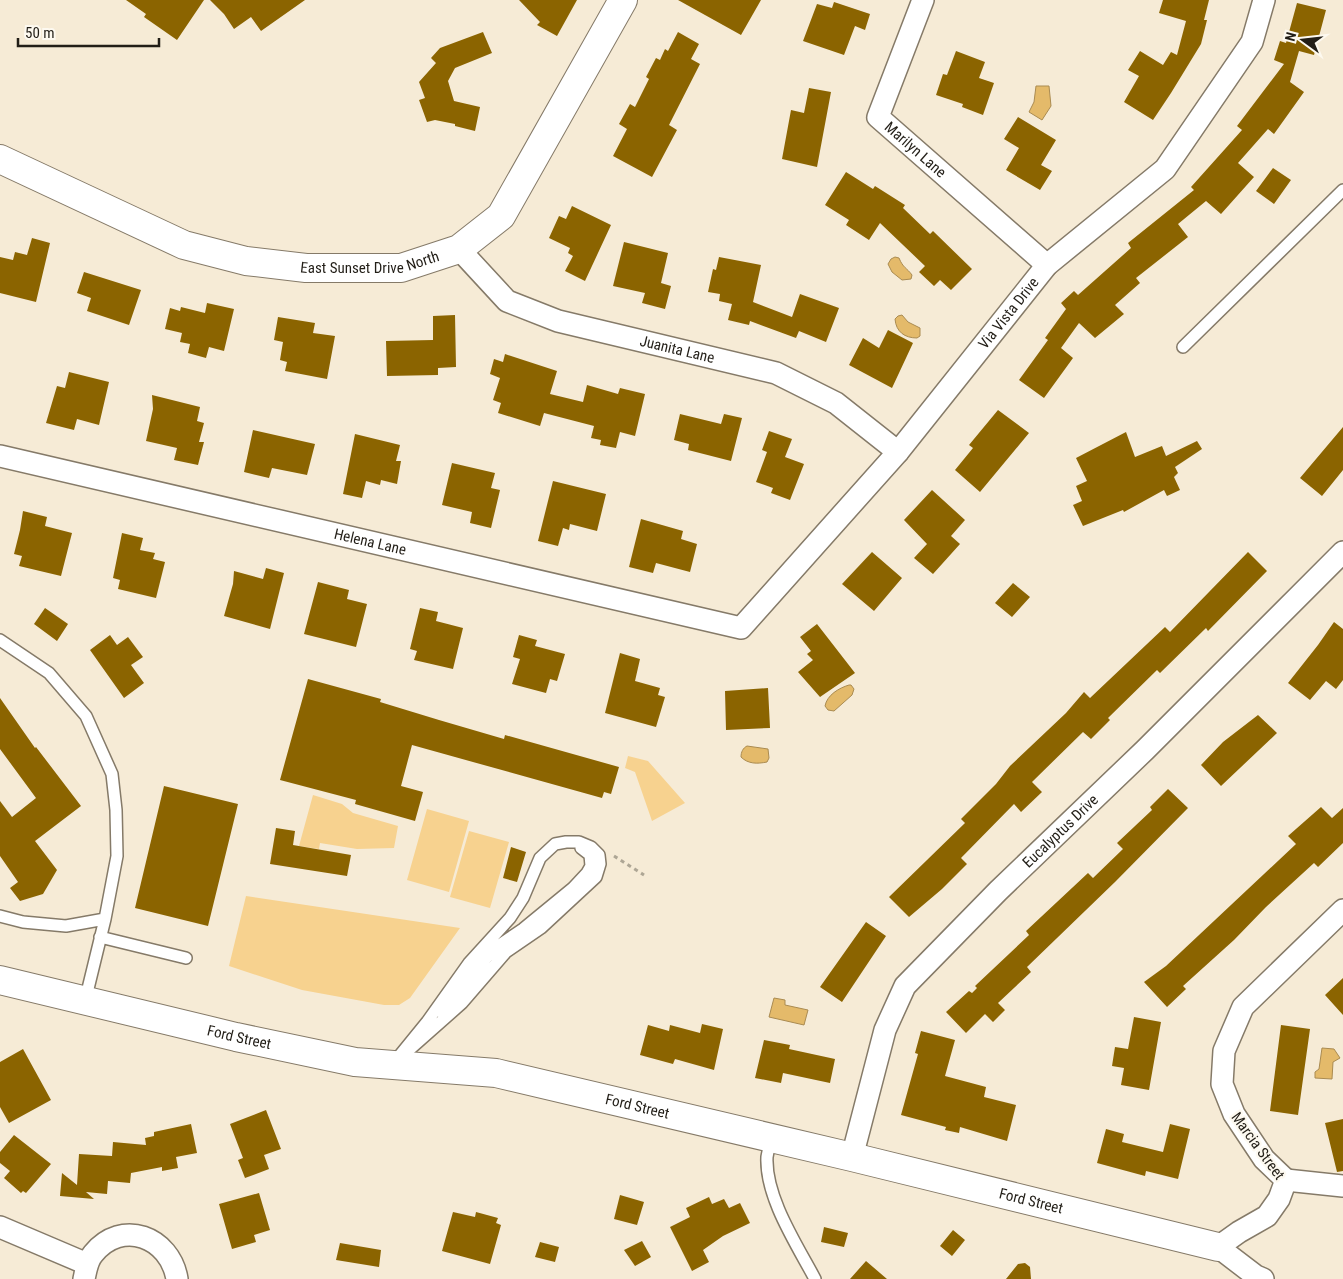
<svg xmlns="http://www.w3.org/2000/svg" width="1343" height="1279" font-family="'Roboto Condensed',sans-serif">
	<rect width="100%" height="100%" fill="#f6ebd6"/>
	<!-- green -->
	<path fill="#f7d28f" d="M628 756 648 761 685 803 652 821 635 772 625 768Z
		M313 795 342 804 353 813 398 826 394 848 357 849 320 843 319 849 299 846Z
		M427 809 469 821 449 892 407 880Z
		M469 831 509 842 490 908 450 897Z
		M246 896 460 928 410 998 399 1005H384L302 990 229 966Z"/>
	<!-- water -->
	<path fill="#e4ba6a" stroke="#aa8b51" d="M1036 86H1049L1051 106 1042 120 1029 112 1034 102Z
		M895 257 899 258C903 268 907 268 912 275L911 279 902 280 892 272 888 264 891 259Z
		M902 315 908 322 920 328V336L917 338C905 338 896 332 895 319L898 316Z
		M849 685H851L854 689 852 695 834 711 828 710 825 706C827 695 839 688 849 685Z
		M747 746 768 749 769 758 767 762C757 764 748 764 741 757 741 752 743 748 747 746Z
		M774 998 785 1000V1005L808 1010 804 1025 769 1017Z
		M1322 1048 1334 1049 1340 1058 1333 1062 1332 1079 1315 1078V1072L1319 1069Z"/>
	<!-- building -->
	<path fill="#8b6400" d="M126 0H204L177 40 144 17 146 14Z
		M210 0H305L261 31 251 17 234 29 224 14Z
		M519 0H577L557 36 537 25 540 22Z
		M678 0H761L741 35Z
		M1163 0H1209L1204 20H1207L1201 44 1171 93 1153 120 1124 102 1139 76 1128 70 1140 51 1163 65 1171 52 1177 55 1186 21 1159 13Z
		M834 2 870 14 865 30 855 26 844 55 803 41 817 4 832 8Z
		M1297 3 1326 10 1314 55 1299 51 1290 82 1304 92 1274 134 1268 129 1238 163 1254 177 1221 214 1206 201 1178 224 1188 237 1136 278 1140 283 1115 305 1124 314 1095 338 1079 323 1061 348 1073 358 1044 398 1019 380 1048 340 1045 338 1066 309 1061 303 1074 291 1078 295 1131 248 1128 243 1194 190 1191 187 1242 130 1237 126 1284 64 1274 60 1280 41 1286 43Z
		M483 32 492 53 455 68 448 81 454 101 480 107 475 131 455 126V124L435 120 427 122 419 100 425 98 419 82 436 63 431 58 440 48Z
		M678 32 699 44 691 59 700 64 669 125 677 130 652 177 613 156 627 129 619 124 630 104 635 107 649 79 646 77 656 58 660 60 665 49 668 51Z
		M956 51 985 62 979 78 994 83 983 115 962 107 963 104 936 95 943 74 947 75Z
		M809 88 831 92 817 167 782 159 791 110 804 113Z
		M1018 117 1056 140 1041 165 1052 171 1040 190 1006 170 1019 148 1004 139Z
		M1273 168 1291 180 1274 204 1256 191Z
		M846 172 873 189 875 186 905 205 903 208 930 234 933 231 972 269 951 290 940 280 934 286 919 272 925 266 880 223 869 240 846 225 849 220 825 205Z
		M572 206 611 225 585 281 565 271 573 256 568 253 570 248 549 238 559 216 566 219Z
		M32 238 50 243 36 302 0 293V257L13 260 15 252 27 255Z
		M624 242 668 253 661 283 671 286 665 309 642 303 645 293 613 286Z
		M719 257 761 265 753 302 792 317 800 294 839 308 826 342 799 331 796 338 750 321 749 325 728 320 732 304 719 301 720 294 708 292 713 269 716 270Z
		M84 272 141 290 129 325 87 311 91 298 77 293Z
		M207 303 234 309 224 351 209 347 206 358 188 353 190 344 180 342 182 333 165 329 170 308 180 311 181 307 205 313Z
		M455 315 456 367 438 368V375L387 376 386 341 433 340V316Z
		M278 317 315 323 313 333 335 336 327 379 285 371 287 362 280 360 283 342 274 340Z
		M888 330 913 343 892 388 849 365 863 338 879 348Z
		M505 354 557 371 550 394 583 402 587 385 618 394 620 388 645 394 635 436 620 432 616 448 600 445 601 440 591 438 594 426 544 413 540 426 498 413 501 403 493 400 500 378 490 374 494 359 503 362Z
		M69 372 109 382 99 425 77 419 74 430 46 423 57 386 65 388Z
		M152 395 200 407 197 421 204 423 199 442H204L198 465 174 460 177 448 146 441 153 409Z
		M998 410 1029 433 980 492 955 470 973 448 969 445Z
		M680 414 721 424 724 414 742 418 731 461 688 450 689 444 674 440Z
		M1343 427V470L1322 496 1300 478Z
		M253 430 315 444 307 475 272 468 269 478 244 472Z
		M769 431 792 439 785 457 804 464 790 500 771 493 773 488 756 482 767 452 762 450Z
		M1126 432 1135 457 1162 446 1166 456 1197 441 1202 449 1175 467 1178 473 1174 477 1180 490 1167 496 1164 490 1124 512 1123 510 1083 526 1073 505 1082 501 1076 486 1087 481 1076 458Z
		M355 434 400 445 396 461H401L397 484 381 480 380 485 366 481 362 498 343 494Z
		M452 463 495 473 491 488 500 490 491 528 470 523 472 512 442 505Z
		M553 481 606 494 597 531 570 524 569 530 563 528 558 546 538 541Z
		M932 490 965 520 951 536 960 544 933 574 914 558 927 544 904 520Z
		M23 511 47 517 45 526 72 533 61 576 19 566 22 556 14 554 20 530Z
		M641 519 683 531 681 539 697 544 690 572 656 563 653 573 629 567Z
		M122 533 143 538 140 550 155 553 153 559 165 562 156 598 118 589 120 580 113 578Z
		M872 552 902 578 874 611 842 584Z
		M1248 552 1267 571 1208 631 1206 628 1160 673 1157 670 1108 718 1110 720 1091 739 1083 732 1032 782 1042 792 1021 812 1014 804 961 858 967 864 942 889 909 917 889 897 965 823 961 819 996 784 1010 766 1066 713 1084 692 1090 698 1165 627 1170 632Z
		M266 568 284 573 270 629 224 616 233 584 234 571 263 579Z
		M318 582 349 590 347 599 367 604 356 647 304 634Z
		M1013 583 1030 597 1012 617 995 603Z
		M45 608 68 624 57 641 34 624Z
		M420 608 438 612 436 621 463 628 453 669 414 660 417 651 410 649Z
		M1334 622 1343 629V680L1336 689 1326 681 1310 700 1288 683 1318 645Z
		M817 624 855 673 820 697 798 672 813 660 807 654 811 651 800 637Z
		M110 635 117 645 128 637 143 657 131 665 144 683 124 698 90 650Z
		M519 635 537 640 535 646 565 654 557 681 550 679 546 693 512 684 520 659 513 657Z
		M620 653 640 659 635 681 660 688 658 695 665 697 656 727 605 713Z
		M308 679 381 699 380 702 439 720 504 739 505 735 619 767 611 794 604 792 602 798 412 745 401 786 423 792 415 821 355 804 356 800 280 780Z
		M768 688 770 728 726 730 725 691Z
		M0 698 35 748 36 747 81 806 35 841 57 870 43 894 20 901 10 888 18 882 0 856V801L12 817 36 798 0 749Z
		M1258 715 1277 733 1221 786 1201 765 1223 742Z
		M164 786 238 804 208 926 135 908Z
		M1168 789 1188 808 1115 882 1027 967 1031 972 998 1003 1005 1010 993 1022 985 1014 966 1033 946 1012 969 991 972 993 977 988 975 986 1029 935 1026 931 1088 873 1093 878 1123 849 1117 843 1152 810 1150 807Z
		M1321 807 1332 818 1343 808V843L1318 867 1314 863 1266 907 1234 940 1183 986 1186 989 1167 1007 1144 982 1166 966 1296 844 1288 836Z
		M276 828 295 831 293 845 351 855 347 876 270 864Z
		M511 847 526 852 517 882 503 878Z
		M866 922 886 936 842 1002 820 987Z
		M1343 978V1015L1325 995Z
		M1134 1017 1161 1022 1149 1090 1121 1085 1124 1068 1112 1066 1115 1047 1128 1049Z
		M702 1024 723 1029 714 1070 675 1059 673 1064 640 1055 648 1025 669 1031 670 1025 700 1033Z
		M1281 1025 1310 1029 1298 1115 1270 1111Z
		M921 1031 955 1040 945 1076 986 1087 984 1097 1016 1105 1007 1141 960 1127 959 1133 945 1130 946 1127 901 1115 918 1054 915 1053Z
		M764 1040 790 1045 789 1049 835 1059 830 1083 783 1073 781 1083 755 1078Z
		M23 1049 51 1100 9 1123 0 1107V1062Z
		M266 1110 281 1149 264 1155 269 1169 245 1178 238 1160 243 1158 230 1124Z
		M1343 1119V1171L1337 1172 1325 1123Z
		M191 1124 197 1153 176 1157 178 1168 162 1171V1167L131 1173 130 1183 108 1181 107 1194 86 1192 94 1199 60 1196 62 1173 77 1185 79 1154 112 1156 113 1142 146 1145 145 1138 154 1136V1132Z
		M1170 1124 1190 1129 1178 1179 1146 1171 1145 1176 1097 1163 1106 1129 1124 1134 1122 1142 1163 1152Z
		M14 1135 51 1164 26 1193 23 1191 21 1193 4 1178 10 1171 0 1163V1152Z
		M259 1193 270 1230 254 1235 256 1242 232 1249 219 1204Z
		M620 1195 644 1202 637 1225 614 1219Z
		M709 1197 712 1204 724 1199 729 1208 740 1203 750 1223 723 1236 703 1250 709 1262 692 1271 670 1227 690 1217 686 1208Z
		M453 1212 475 1217 476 1212 498 1218 496 1223 501 1225 490 1264 442 1251Z
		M824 1227 848 1233 844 1247 821 1242Z
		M953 1230 965 1240 952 1256 940 1246Z
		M642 1241 651 1257 635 1266 624 1250Z
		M540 1242 559 1247 555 1262 535 1257Z
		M340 1243 381 1250 379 1267 336 1260Z
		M866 1261 887 1279H850Z
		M1025 1263 1030 1267 1031 1279H1006L1018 1264Z"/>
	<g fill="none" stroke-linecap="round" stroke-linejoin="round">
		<defs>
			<path id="service" d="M1183 347 1343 190
				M0 640 49 673 86 716 112 774 116 810 117 856 105 919 85 1001
				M566 842H579L591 847 599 855 600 864 596 877 541 928 506 952 462 1003 392 1065 427 1022 469 963 510 918 523 898 540 858 555 844Z
				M0 916 23 922 66 926 105 919
				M100 937 186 958
				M442 1013 487 957 498 946 523 929 573 888 587 873 591 866 590 855 581 848
				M771 1138C770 1144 768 1151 767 1157 765 1197 797 1245 815 1279"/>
			<g id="minor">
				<path id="s1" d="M923 0 878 117 1047 265"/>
				<path id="s2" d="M459 249 507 301 558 321 776 373 836 403 898 452"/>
				<path id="s3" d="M0 456 741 628 898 452 1047 265 1165 169 1252 42 1264 0"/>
				<path id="s4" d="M852 1157 885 1030 905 986 998 891 1145 750 1343 552"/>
				<path d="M1286 1180 1264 1159 1234 1114 1222 1084 1224 1051 1243 1007 1343 910"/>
				<path d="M1286 1180 1343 1186"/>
				<path d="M0 1227 87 1264"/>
				<path d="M84 1279C86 1270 87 1261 93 1254 122 1218 170 1237 177 1279"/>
				<path d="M1263 1279 1256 1276 1218 1247 1239 1232 1267 1216 1279 1199 1286 1180"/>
			</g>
			<g id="tertiary">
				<path id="s5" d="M0 159 184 245 246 261 306 268H401L459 249 501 216 623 0"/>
				<path id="s6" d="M0 980 236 1037 355 1062 496 1073 852 1157 1218 1247"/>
			</g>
		</defs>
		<!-- service casing -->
		<use href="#service" stroke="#857a68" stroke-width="14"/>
		<!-- minor casing -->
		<use href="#minor" stroke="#857a68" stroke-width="24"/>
		<!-- tertiary casing -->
		<use href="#tertiary" stroke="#857a68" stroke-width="30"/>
		<!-- path -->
		<path stroke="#aea695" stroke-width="3" stroke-dasharray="4 4" stroke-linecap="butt" d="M614 856 644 875"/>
		<!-- service -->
		<use href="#service" stroke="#fff" stroke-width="11"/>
		<!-- minor -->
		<use href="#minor" stroke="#fff" stroke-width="21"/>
		<!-- tertiary -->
		<use href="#tertiary" stroke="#fff" stroke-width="28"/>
	</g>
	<g text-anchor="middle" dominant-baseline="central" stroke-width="4.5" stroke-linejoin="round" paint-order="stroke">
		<!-- street labels -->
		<g font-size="15" fill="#221e17" stroke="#fdf9f0">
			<text stroke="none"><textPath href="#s1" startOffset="175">Marilyn Lane</textPath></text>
			<text stroke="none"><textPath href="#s5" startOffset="392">East Sunset Drive North</textPath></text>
			<text stroke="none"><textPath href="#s3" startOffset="1174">Via Vista Drive</textPath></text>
			<text stroke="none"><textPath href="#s2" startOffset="248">Juanita Lane</textPath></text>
			<text stroke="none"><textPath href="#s3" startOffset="380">Helena Lane</textPath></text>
			<text stroke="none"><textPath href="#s4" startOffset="399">Eucalyptus Drive</textPath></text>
			<text stroke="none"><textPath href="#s6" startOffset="246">Ford Street</textPath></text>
			<text stroke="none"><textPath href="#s6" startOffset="651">Ford Street</textPath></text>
			<text transform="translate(1258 1146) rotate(54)">Marcia Street</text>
			<text stroke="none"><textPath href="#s6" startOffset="1056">Ford Street</textPath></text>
		</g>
	</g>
	<!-- north arrow -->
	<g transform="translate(1303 40) rotate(285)" stroke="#fdf9f0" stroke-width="4" paint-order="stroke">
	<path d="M0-4L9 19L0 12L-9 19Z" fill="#221e17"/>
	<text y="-8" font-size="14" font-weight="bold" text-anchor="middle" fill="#221e17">N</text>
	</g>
	<!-- scale -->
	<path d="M18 38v8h141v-8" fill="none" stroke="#221e17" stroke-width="2.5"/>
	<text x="25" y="38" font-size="15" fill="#221e17" stroke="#fdf9f0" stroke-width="4" paint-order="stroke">50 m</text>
</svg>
